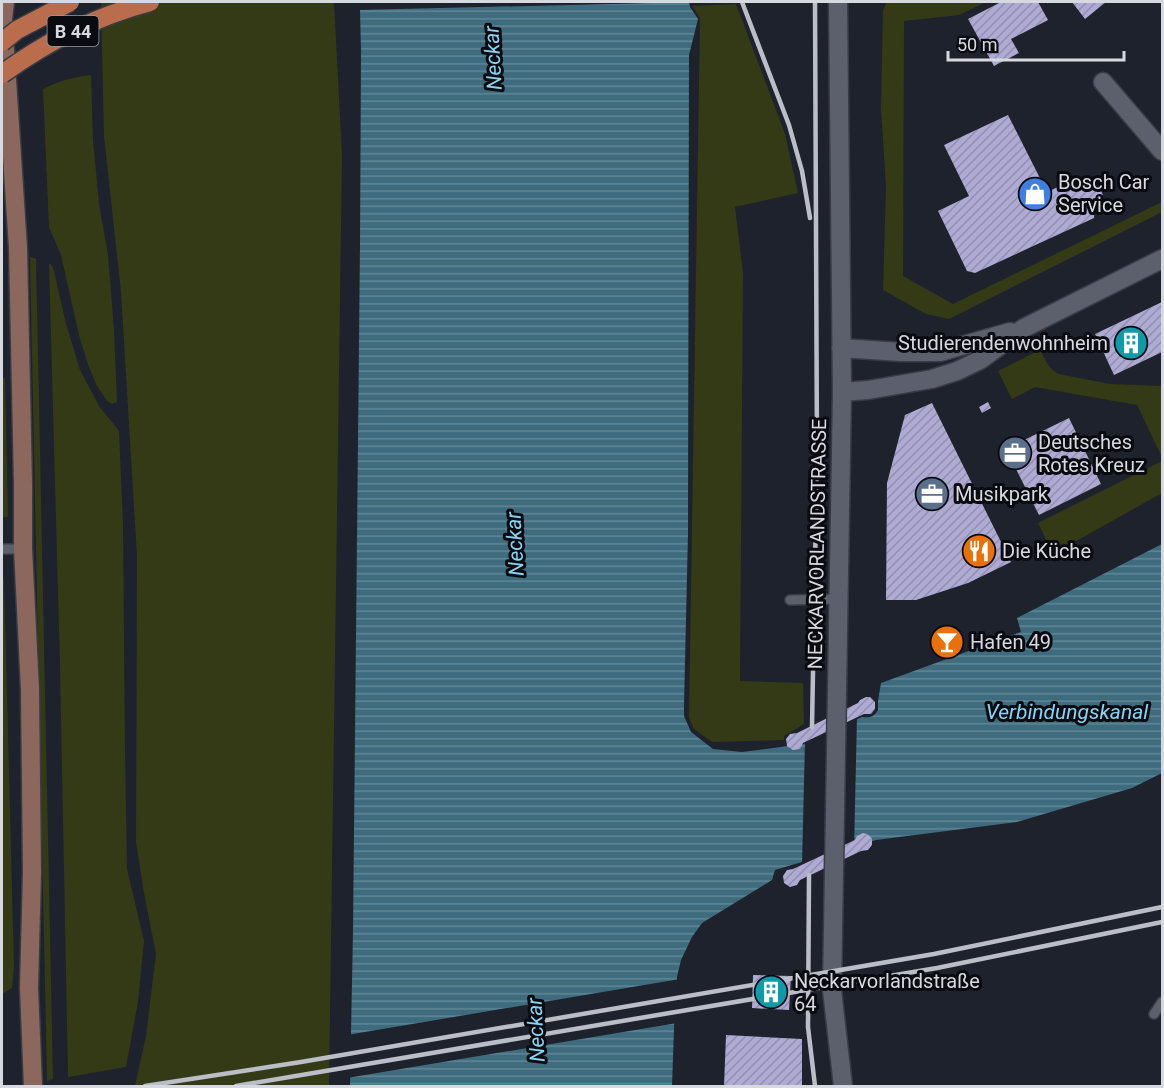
<svg xmlns="http://www.w3.org/2000/svg" width="1164" height="1088" font-family="Roboto,sans-serif">
	<defs>
		<pattern id="water-rules" width="6" height="5" patternUnits="userSpaceOnUse" patternTransform="scale(1.5)"><rect width="6" height="5" fill="#3e6c7e"/><path d="M0 2.5h6" fill="none" stroke="#628796"/></pattern>
		<pattern id="building-hatch" width="6" height="6" patternUnits="userSpaceOnUse" patternTransform="scale(1.5)"><rect width="6" height="6" fill="#aeaad3"/><path d="M-1 1l2-2M0 6l6-6M5 7l2-2" fill="none" stroke="#9290af"/></pattern>
	</defs>
	<rect width="100%" height="100%" fill="#1e222c"/>
	<!-- grass -->
	<path fill="#353a16" d="M101 2H334L342 156 329 1086H135L146 1036 156 954 144 893 136 842 137 556 121 292 104 136Z
		M887 2H986L959 15 904 21 903 276 953 304 1162 202V212L949 319 926 314 883 290 886 187 881 108 883 10Z
		M736 4 785 134 798 193 735 207 743 273 740 681 803 683 804 724 784 736V740L712 742 694 729 689 718 700 18 692 6Z
		M91 75 93 140 99 204 108 255 114 330 117 402 112 404 107 401 97 386 88 365 79 335 61 255 49 227 43 89C59 81 73 77 91 75Z
		M30 257 36 259 53 1079 47 1081Z
		M49 263 52 266 54 271 66 324 80 370 99 406 119 431 123 525 125 751 127 869 144 941 138 1002 126 1067 68 1077 60 665Z
		M1040 350C1045 359 1049 370 1059 374L1110 384 1162 386V457L1137 405 1035 387 1012 399 998 371Z
		M2 378H5L8 517H2Z
		M1162 461V493L1053 554 1038 523Z
		M2 571 4 581 14 966 12 988 2 994Z"/>
	<!-- water -->
	<path fill="url(#water-rules)" d="M689 2 690 7 698 19 689 55 688 533 684 706V716L691 732 713 749 742 752 804 744 862 717C870 718 874 717 878 710V701L881 683 1021 632 1017 618 1162 544V773L1132 788 1017 822 876 840 775 870 772 880 702 923 692 937 681 960 677 977 675 1001 672 1086H350L353 930 360 244 361 52 360 9Z"/>
	<!-- pier -->
	<path fill="#1e222c" d="M356 2H692L357 10Z
		M857 716 854 850 802 865 805 741Z
		M680 979 677 1023 347 1078V1035Z"/>
	<!-- building -->
	<path fill="url(#building-hatch)" d="M1001 2H1038L1048 20 1011 39 1019 53 994 66 968 19Z
		M1072 2H1106L1085 19Z
		M1008 115 1047 192 1075 179 1079 185 1094 177 1103 195 1095 199 1094 218 975 273 967 271 938 211 969 196 944 145Z
		M1162 302V352L1114 375 1095 334Z
		M988 402 991 408 982 413 979 407Z
		M932 403 1011 562 968 583 916 600H886L887 483 905 415Z
		M1069 418 1101 484 1039 515 1006 449Z
		M866 697H870L875 702V709L871 714H864L803 743 800 749 793 750 787 746 786 739 790 734 797 733 858 703 860 700Z
		M863 833 867 834 872 838V845L868 850 861 851 800 880 797 885 790 887 784 883 783 876 787 870 793 869 855 840 857 836Z
		M753 975 791 976 789 1010 752 1008Z
		M726 1035 802 1039V1086H724Z"/>
	<g fill="none" stroke-linecap="round" stroke-linejoin="round">
		<defs>
			<path id="lane" d="M2 549H23
				M790 600 838 599
				M1154 1014 1162 1002"/>
			<path id="street" d="M838 2 842 392 832 990 843 1086
				M1103 82 1162 151
				M841 348 901 352H940L1010 332
				M842 392 868 390 932 379 957 371 980 360 1024 328 1162 259"/>
			<path id="secondary" d="M5 2 3 19 18 248 23 484V549L30 689 32 872 29 988 33 1086"/>
		</defs>
		<!-- lane casing -->
		<use href="#lane" stroke="#393c45" stroke-width="12"/>
		<!-- street casing -->
		<use href="#street" stroke="#393c45" stroke-width="21"/>
		<!-- secondary casing -->
		<use href="#secondary" stroke="#393c45" stroke-width="21"/>
		<!-- lane -->
		<use href="#lane" stroke="#5c606c" stroke-width="9"/>
		<!-- street -->
		<use href="#street" stroke="#5c606c" stroke-width="18"/>
		<!-- secondary -->
		<use href="#secondary" stroke="#8b675d" stroke-width="18"/>
		<!-- rail -->
		<path stroke="#bbbec6" stroke-width="4.5" d="M742 2 789 125 802 171 810 218
			M812 727 817 456 815 2
			M809 875 808 1027 815 1086
			M145 1086 301 1062 934 954 1162 907
			M236 1086 937 968 1162 922"/>
		<defs>
			<path id="primary-bridge" d="M2 42 17 30 70 2
				M2 74C46 42 97 16 150 2"/>
		</defs>
		<!-- primary-bridge casing -->
		<use href="#primary-bridge" stroke="#393c45" stroke-width="21" stroke-linecap="butt"/>
		<!-- primary-bridge -->
		<use href="#primary-bridge" stroke="#ba6d4d" stroke-width="18"/>
	</g>
	<!-- icons -->
	<defs>
		<symbol id="shop-disc" viewBox="-11 -11 22 22"><circle r="9.5" fill="#3f7fe0" stroke="#0a0b10"/><path d="M-5-2.5h2.3a2.7 3.5 0 0 1 5.4 0H5L5.5 6h-11ZM-1.5-2.5h3a1.5 2.3 0 0 0-3 0Z" fill="#fff"/></symbol>
		<symbol id="building-disc" viewBox="-11 -11 22 22"><circle r="9.5" fill="#0f9aa8" stroke="#0a0b10"/><path d="M-4-6H4V6H1V3H-1V6H-4ZM-2.5-4.3h1.7v1.8h-1.7ZM.8-4.3h1.7v1.8H.8ZM-2.5-1h1.7V.8h-1.7ZM.8-1h1.7V.8H.8Z" fill="#fff"/></symbol>
		<symbol id="office-disc" viewBox="-11 -11 22 22"><circle r="9.5" fill="#5c6f8a" stroke="#0a0b10"/><path d="M-6-3h4V-5.5h4V-3h4V5H-6ZM-1-4.5V-3h2v-1.5ZM-6 0V1H6V0Z" fill="#fff"/></symbol>
		<symbol id="restaurant-disc" viewBox="-11 -11 22 22"><circle r="9.5" fill="#e8710a" stroke="#0a0b10"/><path d="M-5-6h1v4h1v-4h1v4h1v-4h1v5L-1.5 .5V6h-2V.5L-5-1ZM5-6V6H3V1.5H1.5Q1.5-4 5-6Z" fill="#fff"/></symbol>
		<symbol id="bar-disc" viewBox="-11 -11 22 22"><circle r="9.5" fill="#e8710a" stroke="#0a0b10"/><path d="M-6-5H6L.8 .8V4.5H3.5V6h-7V4.5H-.8V.8Z" fill="#fff"/></symbol>
	</defs>
	<g fill-rule="evenodd">
		<use href="#shop-disc" x="1016" y="175" width="38" height="38"/>
		<use href="#building-disc" x="1112" y="324" width="38" height="38"/>
		<use href="#office-disc" x="996" y="434" width="38" height="38"/>
		<use href="#office-disc" x="913" y="475" width="38" height="38"/>
		<use href="#restaurant-disc" x="960" y="532" width="38" height="38"/>
		<use href="#bar-disc" x="928" y="623" width="38" height="38"/>
		<use href="#building-disc" x="752" y="973" width="38" height="38"/>
	</g>
	<g text-anchor="middle" dominant-baseline="central" stroke-width="6" stroke-linejoin="round" paint-order="stroke">
		<!-- shield labels -->
		<rect fill="#0a0b10" stroke="#999ba2" stroke-width="1.5" x="47.5" y="16" width="51" height="30" rx="4.5"/>
		<g font-size="18" font-weight="bold" fill="#d6d9e0">
			<text x="73" y="31">B 44</text>
		</g>
		<!-- poi labels -->
		<g font-size="20" fill="#d6d9e0" stroke="#0a0b10" text-anchor="start">
			<text x="1058" y="182">Bosch Car<tspan x="1058" dy="23">Service</tspan></text>
			<text x="1108" y="343" text-anchor="end">Studierendenwohnheim</text>
			<text x="1038" y="442">Deutsches<tspan x="1038" dy="23">Rotes Kreuz</tspan></text>
			<text x="955" y="494">Musikpark</text>
			<text x="1002" y="551">Die Küche</text>
			<text x="970" y="642">Hafen 49</text>
			<text x="794" y="981">Neckarvorlandstraße<tspan x="794" dy="23">64</tspan></text>
		</g>
		<!-- street labels -->
		<g font-size="20" fill="#d6d9e0" stroke="#0a0b10">
			<text transform="translate(817 544) rotate(-89)">NECKARVORLANDSTRASSE</text>
		</g>
		<!-- water labels -->
		<g font-size="21" font-style="italic" fill="#86d4f2" stroke="#0a0b10">
			<text transform="translate(493 58) rotate(-93)">Neckar</text>
			<text transform="translate(515 544) rotate(-93)">Neckar</text>
			<text x="1067" y="712">Verbindungskanal</text>
			<text transform="translate(536 1030) rotate(-93)">Neckar</text>
		</g>
	</g>
	<!-- border -->
	<rect width="1164" height="1088" fill="none" stroke="#d6d9e0" stroke-width="6"/>
	<!-- scale -->
	<path d="M948 51v9h176v-9" fill="none" stroke="#d6d9e0" stroke-width="3"/>
	<text x="957" y="51" font-size="18" fill="#d6d9e0" stroke="#0a0b10" stroke-width="4.5" paint-order="stroke">50 m</text>
</svg>
